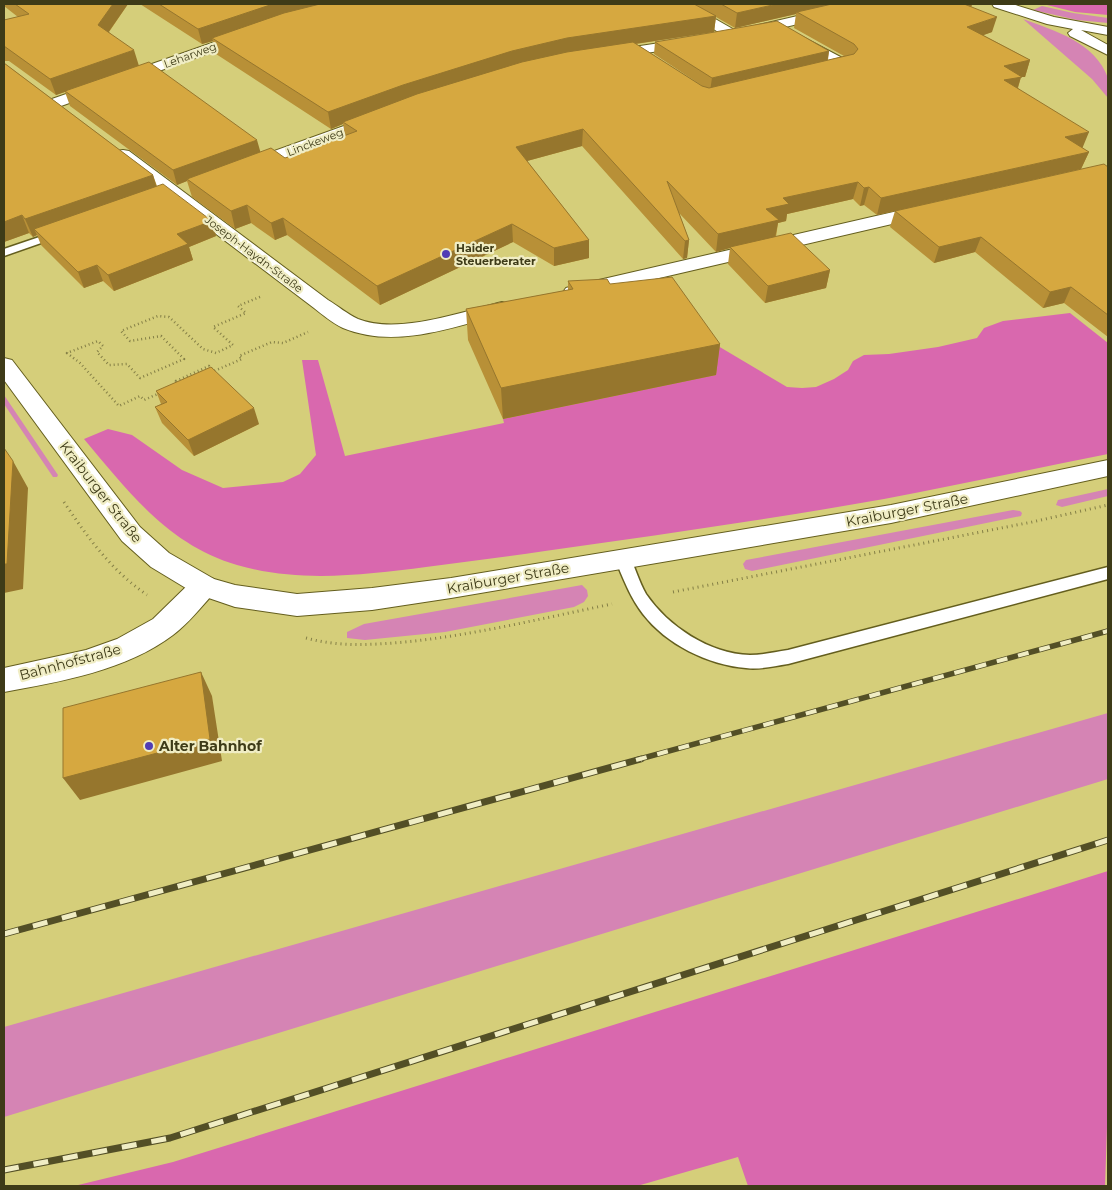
<svg xmlns="http://www.w3.org/2000/svg" width="1112" height="1190" font-family="Montserrat,sans-serif">
	<rect width="100%" height="100%" fill="#d5ce7a"/>
	<!-- green -->
	<path fill="#d584b4" d="M1042 6 1073 13 1108 18V23L1077 20 1033 10Z
		M1023 19C1055 31 1095 42 1108 78 1110 83 1108 92 1108 98L1092 79Z
		M4 395 58 475 57 477H53L4 404Z
		M1108 489V496L1062 507 1056 505 1058 500Z
		M1013 510 1020 511 1022 513 1021 516 752 571 745 569 743 564 746 560Z
		M582 585 587 590 588 596 584 602 574 607 445 632 365 640 347 638V632L364 624Z
		M1108 713V779L4 1117V1027Z"/>
	<!-- forest -->
	<path fill="#d968ae" d="M1043 4H1108V15L1075 12Z
		M1070 313 1108 343V454C1033 469 959 485 884 499 772 519 658 535 545 551 505 557 466 562 426 567 364 575 298 583 237 565 168 545 128 491 84 439L108 429 132 435 182 470 223 488 283 482 300 474 316 455 302 360H318L345 456 504 423 503 419 715 375 713 343 787 387 802 388 816 387 834 379 848 370 853 361 864 355 889 354 938 347 977 338 984 328 1003 321Z
		M1108 871V1098L1105 1186H748L738 1157 637 1186H74L173 1162Z"/>
	<g fill="none" stroke-linecap="round" stroke-linejoin="round">
		<defs>
			<path id="service" d="M60 230 64 231 66 233 64 235 4 256V249Z
				M623 553 629 555C635 567 639 582 646 594 668 626 709 654 750 655 763 655 775 652 788 650L1108 567V579L788 664C774 666 760 670 746 668 708 665 666 644 643 614 630 597 623 578 615 559L617 555Z"/>
			<path id="minor" d="M673 4H689L738 32 740 35 738 38H728Z
				M849 4H872L870 7 747 36 742 35 740 32 742 29Z
				M992 4H1012L1054 17 1108 27V35L1081 30 1108 45V55L1070 36 1068 33 1073 29 1047 24 994 7Z
				M249 30 254 31 256 34 254 37 61 106H49L47 103 49 100Z
				M795 33 850 62 853 65 850 68 821 76 816 74 813 71 816 68 832 64 790 40 788 37 790 34Z
				M693 38 698 39 700 42 698 45 607 59 602 58 600 55 602 52 607 51Z
				M380 113 386 115 388 118 386 121 253 171 247 172 241 171 238 167 241 163Z
				M123 150 129 151 328 300C338 306 347 314 358 319 398 335 461 312 502 302L509 304 512 308 509 312C457 326 396 350 343 328 332 323 323 315 314 308L117 159 114 155 117 151Z
				M928 204 935 206 937 210 935 214 573 298 566 296 563 292 566 288 573 286Z
				M204 576 214 579 218 586 214 593C201 607 189 623 173 635 127 670 60 682 4 692V668L86 650 117 639 153 619 194 579Z"/>
			<path id="secondary" d="M4 358 12 360 140 527 169 553 214 579 235 585 297 594 372 588 451 578 891 505 1108 460V476L891 523 451 598 372 610 297 616 235 607 194 593 151 567 122 541 4 380Z"/>
		</defs>
		<!-- service casing -->
		<use href="#service" stroke="#645e1e" stroke-width="3"/>
		<!-- minor casing -->
		<use href="#minor" stroke="#645e1e" stroke-width="2"/>
		<!-- secondary casing -->
		<use href="#secondary" stroke="#645e1e" stroke-width="2"/>
		<!-- path-far1 -->
		<path stroke="#847f46" stroke-width="2.5" stroke-dasharray="1 3" stroke-linecap="butt" d="M179 384 176 381 209 366 214 371 242 359 239 356 272 342 283 343 308 332
			M160 393 144 400 140 396 119 406 80 363 67 353 98 341 103 346 97 352 109 365 127 364 140 378 184 359 161 336 130 341 121 331 158 316 169 317 203 349 216 353 233 345 213 327 246 313 238 306 262 296"/>
		<!-- path -->
		<path stroke="#847f46" stroke-width="3" stroke-dasharray="1 4" stroke-linecap="butt" d="M64 502C88 538 111 570 147 595
			M673 592 1032 522 1108 505
			M306 638C339 647 371 645 405 642 475 635 543 618 612 604"/>
		<!-- service -->
		<use href="#service" fill="#fff" fill-rule="evenodd"/>
		<!-- minor -->
		<use href="#minor" fill="#fff" fill-rule="evenodd"/>
		<!-- secondary -->
		<use href="#secondary" fill="#fff" fill-rule="evenodd"/>
		<defs>
			<path id="rail-far1" d="M636 760 1108 631"/>
			<path id="rail" d="M4 934 641 759
				M4 1170 170 1138 1108 840"/>
		</defs>
		<!-- rail-far1 casing -->
		<use href="#rail-far1" stroke="#534f26" stroke-width="5.5"/>
		<!-- rail casing -->
		<use href="#rail" stroke="#534f26" stroke-width="7"/>
		<!-- rail-far1 -->
		<use href="#rail-far1" stroke="#f0edc4" stroke-width="4" stroke-dasharray="11" stroke-linecap="butt"/>
		<!-- rail -->
		<use href="#rail" stroke="#f0edc4" stroke-width="5" stroke-dasharray="15" stroke-linecap="butt"/>
	</g>
	<!-- wall -->
	<path fill="#b89037" fill-rule="evenodd" d="M4 4H128L109 32 139 66 260 152 285 158 345 136 343 124 331 129 216 54 213 41 202 44 140 4H972L971 7 992 32 983 35 1030 60 1025 77H1021L1018 88 1082 148 1089 152 1081 169 877 215 864 205 860 206 853 199 787 214 786 221 778 223 776 237 830 270 826 288 765 303 728 264 730 248 716 252 679 213 689 240 687 258 683 259 582 146 527 161 589 240V258L554 266 513 242 380 305 287 235 275 240 251 223 235 229 192 197 187 181 177 185 70 106 65 92 56 95 9 61H4V20L18 17 4 6ZM796 14 794 28 844 56 828 60 829 51 655 42 654 54 704 87 636 44 714 32 716 17 735 28Z
		M4 63 153 175 157 186 212 221 216 236 189 247 193 260 114 291 103 281 84 288 41 245 37 235 33 237 29 233 4 242Z
		M1108 167V337L1064 303 1043 308 975 252 934 263 890 227 895 211Z
		M568 281 610 284 720 344 716 375 503 419 468 340 466 309 568 290Z
		M156 391 259 424 194 456 162 423 155 407 161 404Z"/>
	<!-- shaded-wall -->
	<path fill="#96762d" d="M113 4H128L103 40 98 25Z
		M272 4H335L212 38 213 41 202 44 198 29Z
		M777 4H842L797 12 796 14 735 28 737 13Z
		M964 4H972L969 16Z
		M716 16 714 32 567 54 343 122V124L331 129 328 112 403 85 512 51 567 38Z
		M997 17 992 32 962 43 967 27Z
		M134 50 139 66 56 95 50 79Z
		M829 51 827 63 710 91 712 78Z
		M1030 60 1025 77H1021L1016 93 999 96 1004 66Z
		M583 129 582 146 516 164V147Z
		M1089 132 1082 149 1065 137Z
		M257 140 261 154 187 179V181L177 185 173 170Z
		M1089 152 1081 169 877 215 881 198Z
		M153 175 158 192 34 229 37 235 33 237 25 219Z
		M858 182 853 199 787 214 786 221 778 223 775 238 730 247V248L716 252 718 234 766 209 783 198Z
		M869 187 864 205 860 206 864 188Z
		M247 205 251 223 235 229 231 211Z
		M22 215 29 233 4 242V222Z
		M283 218 287 235 275 240 271 223Z
		M212 221 216 236 189 247 193 260 114 291 108 275 177 234Z
		M512 224 513 242 380 305 377 286Z
		M981 237 975 252 934 263 939 247Z
		M589 240V258L554 266V248Z
		M689 240 687 258 683 259 685 241Z
		M97 265 103 281 84 288 78 272Z
		M830 270 826 288 765 303 768 286Z
		M1071 287 1064 303 1043 308 1050 292Z
		M720 344 716 375 503 419 501 388Z
		M254 408 259 424 194 456 188 440Z
		M13 461 28 488 23 589 4 593V564Z
		M201 672 212 696 222 761 80 800 63 778Z"/>
	<!-- building -->
	<path fill="#d6a840" stroke="#96762d" d="M15 4H113L98 25 134 50 50 79 4 46V20L29 14Z
		M159 4H273L198 29Z
		M320 4H694L716 16 567 38 512 51 403 85 328 112 212 38 284 13Z
		M721 4H777L737 13Z
		M832 4H964L997 17 967 27 1030 60 1004 66 1022 77 1004 80 1089 132 1065 137 1089 152 881 198 869 187 864 188 858 182 783 198 789 204 766 209 779 220 718 234 667 181 689 240 685 241 583 129 516 147 589 240 554 248 512 224 377 286 283 218 271 223 247 205 231 211 187 179 271 148 285 158 357 131 343 122 417 94 522 62 567 52 633 42 702 86 709 88 854 54 858 49 854 44 797 12Z
		M777 21 829 51 712 78 655 42 709 33Z
		M149 62 257 140 173 170 65 91Z
		M4 63 153 175 25 219 22 215 4 222Z
		M1104 164 1108 167V315L1071 287 1050 292 981 237 939 247 895 211Z
		M163 184 212 221 177 234 188 244 108 275 97 265 78 272 34 229Z
		M791 233 830 270 768 286 730 247Z
		M672 277 720 344 501 388 466 309 573 289 568 281 607 279 610 284Z
		M211 367 254 408 188 440 155 407 167 402 156 391Z
		M4 448 13 461 7 564H4Z
		M201 672 210 739 63 778V708Z"/>
	<!-- markers -->
	<g fill="#513db5" stroke="#f0edc4" stroke-width="2">
		<circle cx="446" cy="254" r="5"/>
		<circle cx="149" cy="746" r="5"/>
	</g>
	<g text-anchor="middle" dominant-baseline="central" stroke-width="4.5" stroke-linejoin="round" paint-order="stroke">
		<!-- far-street labels -->
		<g font-size="11" fill="#3e3b18" stroke="#f0edc4">
			<text transform="translate(190 55) rotate(-20)">Leharweg</text>
			<text transform="translate(315 142) rotate(-21)">Linckeweg</text>
			<text transform="translate(254 254) rotate(37)">Joseph-Haydn-Straße</text>
		</g>
		<!-- far-poi labels -->
		<g font-size="11" font-weight="bold" fill="#3e3b18" stroke="#f0edc4" text-anchor="start">
			<text x="456" y="248">Haider<tspan x="456" dy="13">Steuerberater</tspan></text>
		</g>
		<!-- street labels -->
		<g font-size="14" fill="#3e3b18" stroke="#f0edc4">
			<text transform="translate(101 492) rotate(52)">Kraiburger Straße</text>
			<text transform="translate(907 510) rotate(-11)">Kraiburger Straße</text>
			<text transform="translate(508 578) rotate(-10)">Kraiburger Straße</text>
			<text transform="translate(70 662) rotate(-15)">Bahnhofstraße</text>
		</g>
		<!-- poi labels -->
		<g font-size="14" font-weight="bold" fill="#3e3b18" stroke="#f0edc4" text-anchor="start">
			<text x="159" y="746">Alter Bahnhof</text>
		</g>
	</g>
	<!-- border -->
	<rect width="1112" height="1190" fill="none" stroke="#3e3b18" stroke-width="10"/>
</svg>
